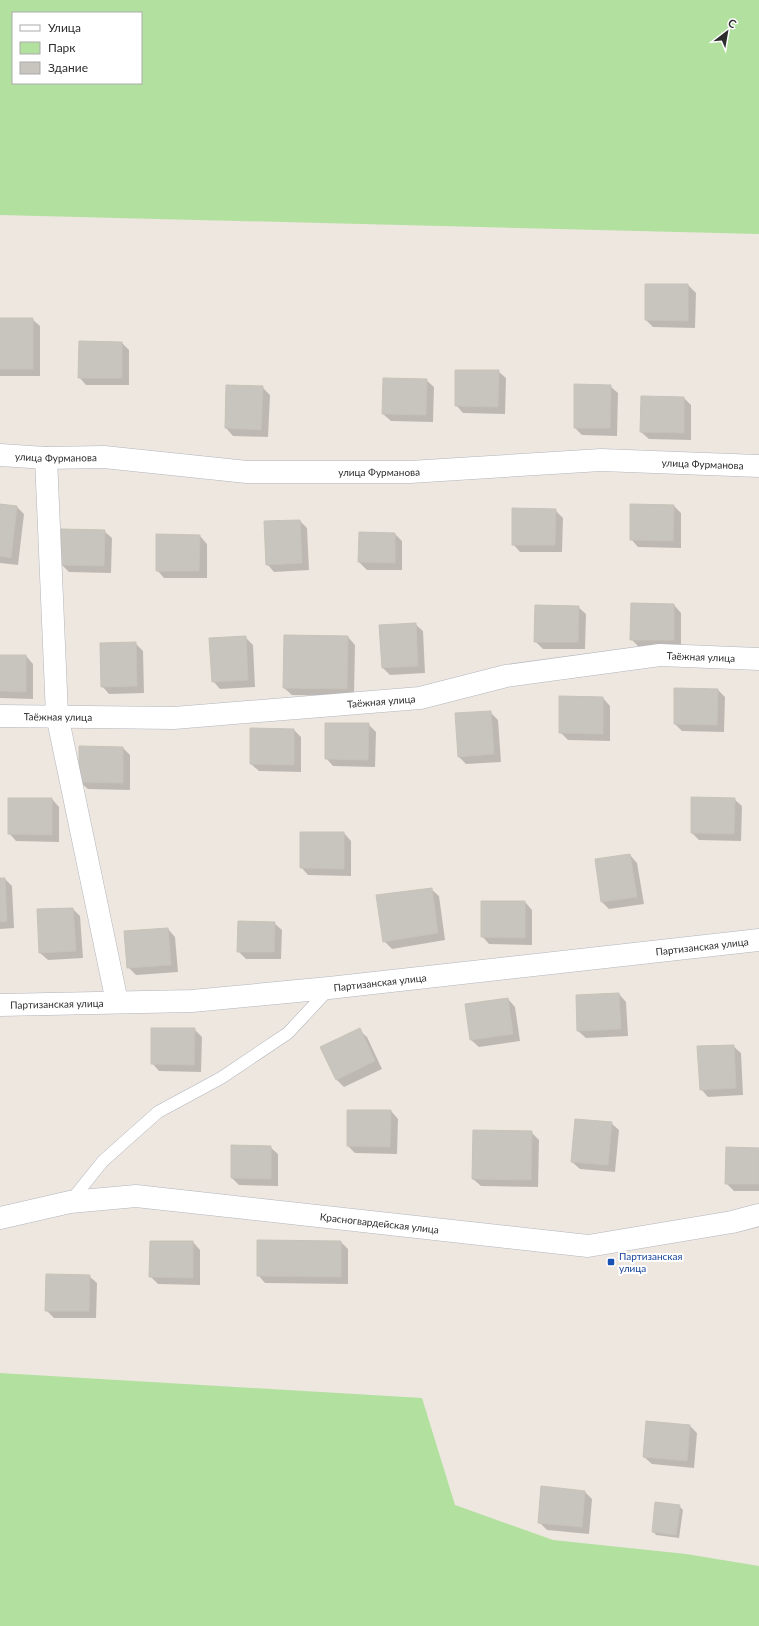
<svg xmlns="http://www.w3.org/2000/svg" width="759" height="1626" font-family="Lato,sans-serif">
	<rect width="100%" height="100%" fill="#ede7df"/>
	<!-- green -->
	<path fill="#b2e09f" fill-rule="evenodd" d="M0 0H759V234L0 215ZM13 13H141V83H13Z
		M0 1373 422 1398 455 1505 553 1540 686 1554 759 1566V1626H0Z"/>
	<!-- shadow -->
	<path fill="#0003" d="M646 285H688L696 293 695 328 653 327 646 320Z
		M0 319H32L40 326V376H0Z
		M122 343 129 350V385H86L79 377Z
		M498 371 506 378 505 414 463 413 456 405Z
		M426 380 434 387 433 422 391 421 383 414Z
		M610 386 618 393 617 436 582 435 575 428Z
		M262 387 270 395 268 437 233 436 226 428Z
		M684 398 691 405V440L649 439 641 432Z
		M0 505 17 507 24 514 18 565 0 563Z
		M674 506 681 513V548L638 547 631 539Z
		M555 510 563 518 562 552H520L513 544Z
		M300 521 307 528 309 570 274 572 267 564Z
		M104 531 112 538 111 573 69 572 62 565Z
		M360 533 395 534 402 541V570H367L359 562Z
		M200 536 207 544V578H164L157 570Z
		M674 605 681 613V647H639L631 639Z
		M578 607 586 614 585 649H543L535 641Z
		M415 624 423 631 425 673 390 675 383 668Z
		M245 637 253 645 255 687 220 689 213 681Z
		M348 637 355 645 354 696 292 695 284 688Z
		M135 643 143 651 144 693 109 694 102 686Z
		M0 656H26L33 664V699L0 698Z
		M718 690 725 697 724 732 682 731 675 724Z
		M603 698 610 706V741L568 740 560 732Z
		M490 712 498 720 501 762 466 764 458 756Z
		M368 724 376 732 375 767 333 766 326 758Z
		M294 730 301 737V772L259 771 251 764Z
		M123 748 130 755V790L88 789 80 782Z
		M52 799 59 807V842L16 841 9 833Z
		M734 799 742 806 741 841 699 840 692 833Z
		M344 833 351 841V876L308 875 301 867Z
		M630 855 637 863 644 904 609 909 602 902Z
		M0 879H5L12 886 14 928 0 929Z
		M431 889 439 896 445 940 392 949 384 941Z
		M525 902 532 910V945L489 944 482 936Z
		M73 909 80 916 83 958 48 960 40 953Z
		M274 923 282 930 281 959H246L238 951Z
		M168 929 175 937 178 972 136 975 128 967Z
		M619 994 626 1002 628 1036 586 1038 578 1031Z
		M508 999 515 1007 520 1041 479 1047 471 1040 466 1005Z
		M194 1029 202 1037 201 1072 159 1071 152 1063Z
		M359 1030 367 1037 382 1069 344 1087 337 1080Z
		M733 1046 741 1053 743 1095 708 1097 701 1089Z
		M391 1111 398 1119 397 1154 355 1153 348 1146Z
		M611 1123 619 1130 615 1172 580 1169 572 1162Z
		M531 1132 539 1140 538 1187 481 1186 473 1179Z
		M270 1147 278 1154V1186L239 1185 232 1178Z
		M759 1149V1191H734L726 1183Z
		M193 1242 200 1250V1285L158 1284 150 1276Z
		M341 1242 348 1249V1284L265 1283 258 1275Z
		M89 1276 97 1283 96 1318H54L46 1310Z
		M690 1426 697 1433 694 1468 652 1464 644 1457Z
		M585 1492 592 1499 589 1534 547 1530 539 1522Z
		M679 1506 683 1510 679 1538 656 1535 653 1531Z"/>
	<!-- building -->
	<path fill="#c8c4be" stroke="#c8c3b8" d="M645 284H688V321L645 320Z
		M0 318H33V369H0Z
		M79 341 122 342V378H78Z
		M455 370H499L498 407 455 406Z
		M383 378 427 379 426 415 382 414Z
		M574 384 611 385 610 428H574Z
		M226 385 263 386 261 430 225 428Z
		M641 396 684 397V433L640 432Z
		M0 504 17 506 11 558 0 556Z
		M630 504 674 505 673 541 630 540Z
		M512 508 556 509 555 545H512Z
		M300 520 302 563 266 565 264 521Z
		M61 529 105 530 104 566 61 565Z
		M359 532 395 533V563L358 562Z
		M156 534 200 535 199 571H156Z
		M631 603 674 604V640H630Z
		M535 605 579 606 578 642H534Z
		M416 623 418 666 382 668 379 625Z
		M284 635 348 636 347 689 283 688Z
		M246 636 248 680 212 682 209 638Z
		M136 642 137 686 101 687 100 643Z
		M0 655H26V692L0 691Z
		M674 688 718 689 717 725 674 724Z
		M559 696 603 697V734L559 733Z
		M491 711 494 754 458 757 455 713Z
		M325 723H369L368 760 325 759Z
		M250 728 294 729V765L250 764Z
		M79 746 123 747V783L79 782Z
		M691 797 735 798 734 834 691 833Z
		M8 798H52V835L8 834Z
		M300 832H344V869L300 868Z
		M630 854 637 897 601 902 595 859Z
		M0 878H5L7 921 0 922Z
		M432 888 438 933 383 942 376 895Z
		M481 901H525V938L481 937Z
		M73 908 76 951 39 953 37 909Z
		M238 921 275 922 274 952H237Z
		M168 928 171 965 127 968 124 931Z
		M619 993 621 1029 577 1031 576 995Z
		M508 998 513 1034 470 1040 465 1004Z
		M151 1028H195L194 1065 151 1064Z
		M360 1028 375 1061 336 1080 320 1047Z
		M734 1045 736 1088 700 1090 697 1046Z
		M347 1110H391L390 1147 347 1146Z
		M575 1119 612 1122 608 1165 571 1162Z
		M473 1130 532 1131 531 1180 472 1179Z
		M231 1145 271 1146V1179L231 1178Z
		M726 1147 759 1148V1184H725Z
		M257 1240 341 1241V1277L257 1276Z
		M150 1241H193V1278L149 1277Z
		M46 1274 90 1275 89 1311H45Z
		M646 1421 690 1425 687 1461 643 1457Z
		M541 1486 585 1491 582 1527 538 1523Z
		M655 1502 680 1505 676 1535 652 1532Z"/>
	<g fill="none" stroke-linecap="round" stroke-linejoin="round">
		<defs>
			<path id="service" d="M70 1202 103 1161 158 1112 221 1078 288 1033 329 989"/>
			<g id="minor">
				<path id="s1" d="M0 455 46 458 104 457 247 472H410L601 460 759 466"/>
				<path d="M46 458 57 715 117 1002"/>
				<path id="s2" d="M0 716 174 718 420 698 506 676 660 655 759 659"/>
				<path id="s3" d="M0 1005 192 1001 329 988 759 940"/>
				<path id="s4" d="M0 1218 70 1202 136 1196 588 1246 732 1222 759 1215"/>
			</g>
		</defs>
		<!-- service casing -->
		<use href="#service" stroke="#b2b4be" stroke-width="13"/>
		<!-- minor casing -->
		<use href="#minor" stroke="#b2b4be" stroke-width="23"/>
		<!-- service -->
		<use href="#service" stroke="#fff" stroke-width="12"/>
		<!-- minor -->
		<use href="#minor" stroke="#fff" stroke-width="22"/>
	</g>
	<!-- markers -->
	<rect fill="#1a4fb4" stroke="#fff" stroke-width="1.5" x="607" y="1258" width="8" height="8" rx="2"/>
	<g text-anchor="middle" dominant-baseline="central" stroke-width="4" stroke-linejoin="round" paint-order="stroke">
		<!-- street labels -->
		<g font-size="10" fill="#2c2c2c" stroke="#fff">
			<text stroke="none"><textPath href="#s1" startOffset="56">улица Фурманова</textPath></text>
			<text stroke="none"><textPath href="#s1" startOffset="704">улица Фурманова</textPath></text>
			<text stroke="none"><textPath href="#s1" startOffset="380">улица Фурманова</textPath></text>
			<text stroke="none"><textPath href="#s2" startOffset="706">Таёжная улица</textPath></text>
			<text stroke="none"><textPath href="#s2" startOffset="382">Таёжная улица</textPath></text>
			<text stroke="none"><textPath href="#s2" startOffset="58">Таёжная улица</textPath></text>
			<text stroke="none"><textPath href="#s3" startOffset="705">Партизанская улица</textPath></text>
			<text stroke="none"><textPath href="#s3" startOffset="381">Партизанская улица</textPath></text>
			<text stroke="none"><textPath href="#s3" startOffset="57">Партизанская улица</textPath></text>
			<text stroke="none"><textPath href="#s4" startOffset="383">Красногвардейская улица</textPath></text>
		</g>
		<!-- transit labels -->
		<g font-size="10" fill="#164399" stroke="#fff" text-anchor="start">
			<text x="619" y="1256">Партизанская<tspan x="619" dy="12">улица</tspan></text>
		</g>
	</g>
	<!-- legend -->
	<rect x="12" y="12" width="130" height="72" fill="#ffffff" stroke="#ababab"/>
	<rect x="20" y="25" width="20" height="6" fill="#ffffff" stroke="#ababab"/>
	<text x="48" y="32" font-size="12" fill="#2c2c2c">Улица</text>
	<rect x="20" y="42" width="20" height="12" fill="#b2e09f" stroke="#ababab"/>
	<text x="48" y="52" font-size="12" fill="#2c2c2c">Парк</text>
	<rect x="20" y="62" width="20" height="12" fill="#c8c4be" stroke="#ababab"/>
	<text x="48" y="72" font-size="12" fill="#2c2c2c">Здание</text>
	<!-- north arrow -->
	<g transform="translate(727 32) rotate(31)" stroke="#ffffff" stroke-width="3" paint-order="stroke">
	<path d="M0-3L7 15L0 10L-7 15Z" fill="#2c2c2c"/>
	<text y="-6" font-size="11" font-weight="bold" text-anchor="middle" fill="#2c2c2c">С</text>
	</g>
</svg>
